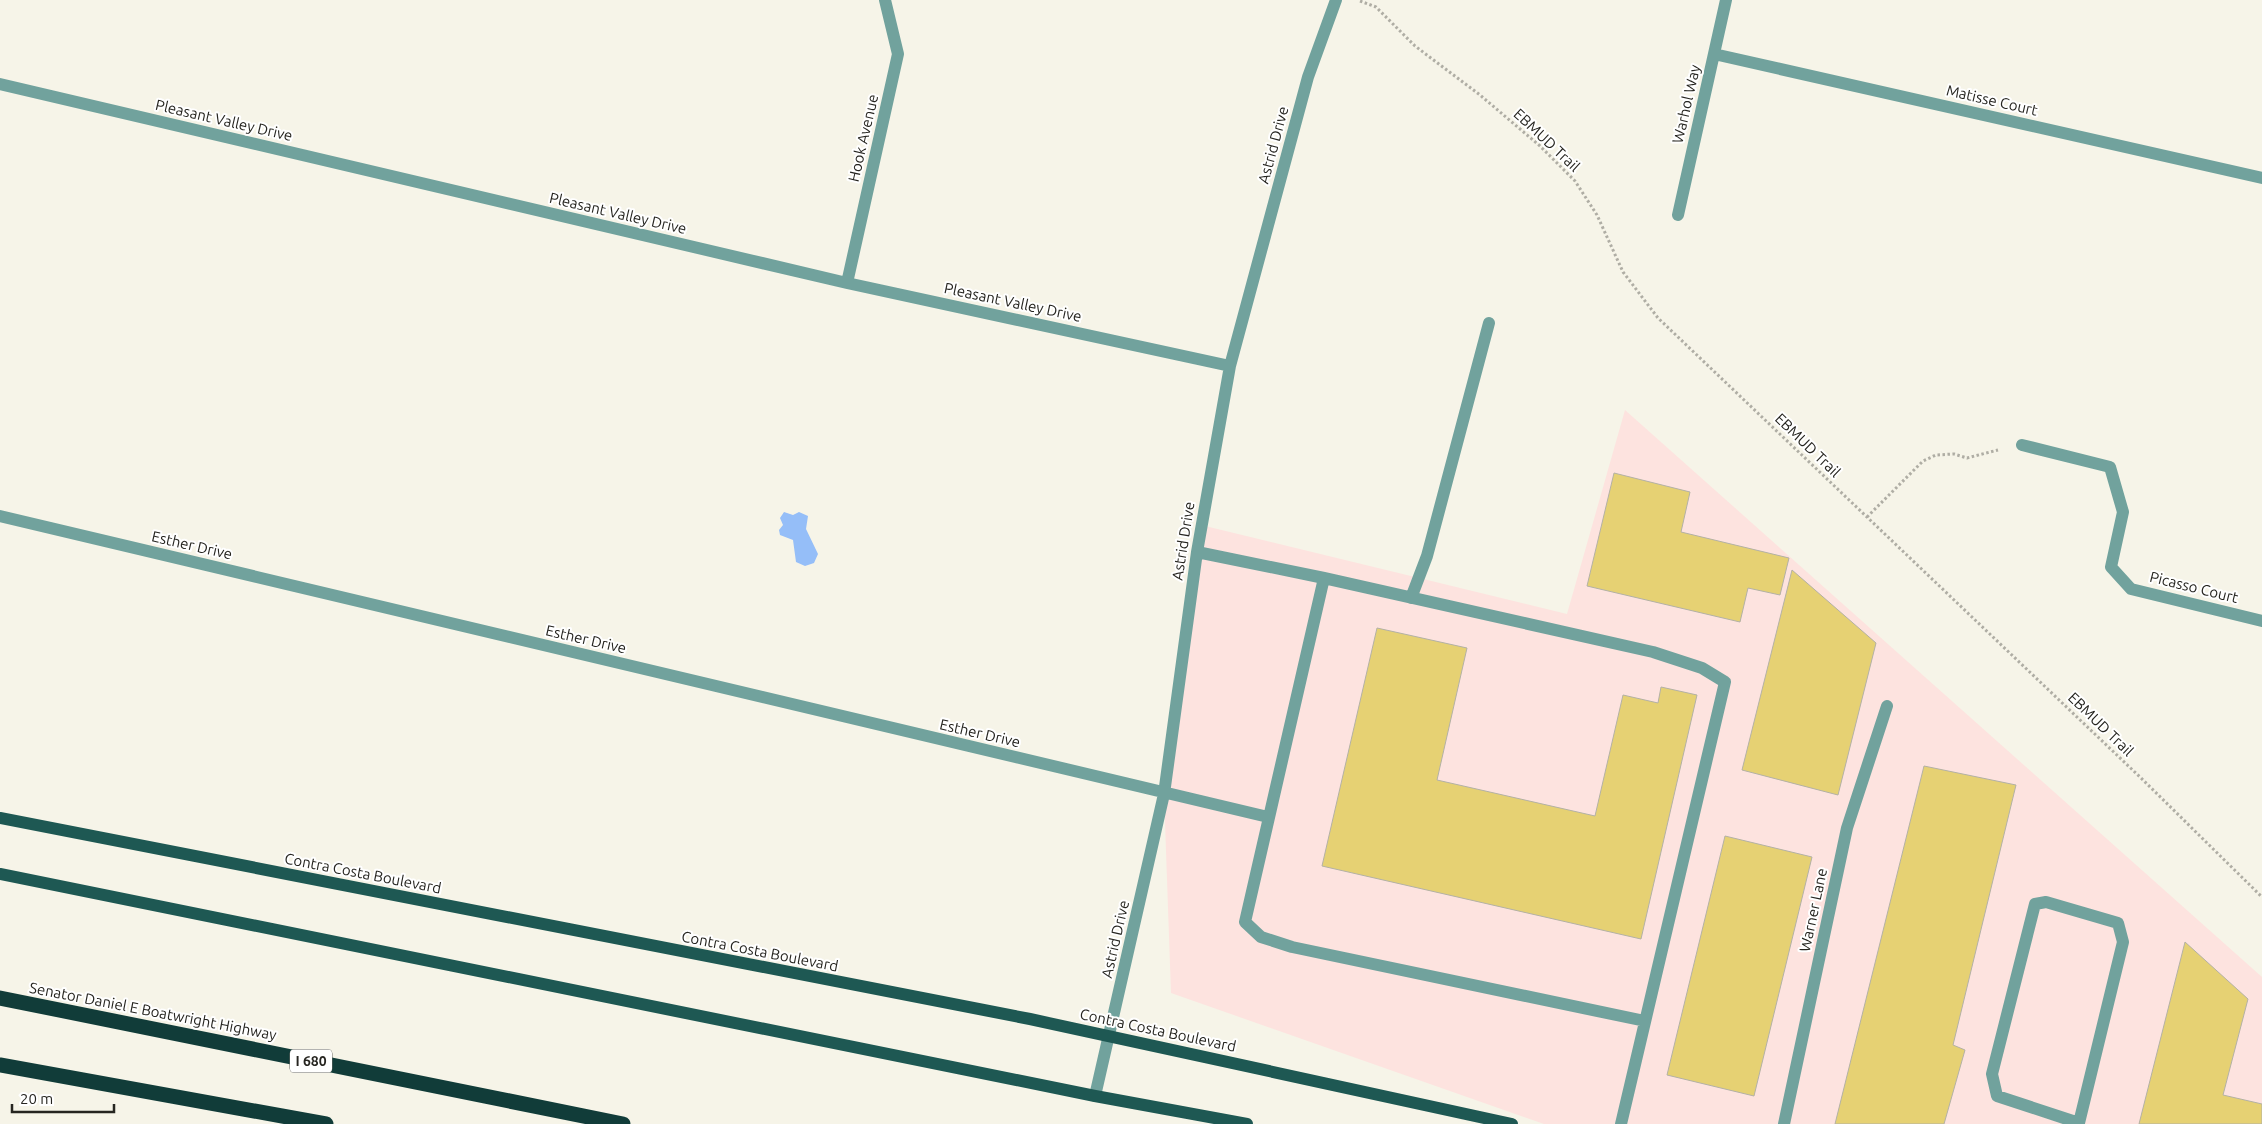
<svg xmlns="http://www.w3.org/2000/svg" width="2262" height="1124" font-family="Ubuntu,sans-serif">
	<rect width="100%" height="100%" fill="#f6f4e8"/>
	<!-- commercial -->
	<path fill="#fde3df" d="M1625 410 2262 977V1124H1544L1171 993 1164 794 1201 525 1567 614Z"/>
	<!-- water -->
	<path fill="#95bef8" d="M784 512 793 515 799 512 808 516 806 529 818 554 814 563 805 566 796 562 793 540 780 535 779 530 783 525 780 518Z"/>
	<!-- building -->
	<path fill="#e6d173" stroke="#b3b1a5" d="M1614 473 1690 492 1681 532 1789 558 1780 595 1748 588 1740 622 1587 586Z
		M1792 570 1876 643 1838 795 1742 770Z
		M1377 628 1467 648 1437 780 1595 816 1623 695 1658 703 1661 687 1697 695 1641 939 1322 866Z
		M1924 766 2016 785 1953 1045 1965 1050 1944 1124H1835Z
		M1725 836 1812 857 1754 1096 1667 1075Z
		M2185 942 2248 999 2223 1095 2262 1104V1124H2139Z"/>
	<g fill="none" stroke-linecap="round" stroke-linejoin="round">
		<!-- path -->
		<path stroke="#afada4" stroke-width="3" stroke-dasharray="2.5 2.5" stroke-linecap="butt" d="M1360 1 1376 7 1415 46 1480 95 1540 146 1575 181 1597 215 1623 272 1658 318 2141 778 2262 897
			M1867 517 1923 461 1936 455 1954 454 1967 458 1998 450"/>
		<!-- minor -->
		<path stroke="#71a29d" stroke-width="12" d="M1714 54 2262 178
			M0 84 847 283 1230 366
			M1678 215 1726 0
			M847 283 898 54 885 0
			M2022 445 2110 467 2123 512 2111 567 2131 589 2262 621
			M0 516 1268 817
			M1197 552 1324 578 1653 652 1702 668 1725 682 1621 1124
			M1324 578 1245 922 1261 937 1292 947 1645 1021
			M1411 598 1427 556 1489 323
			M1095 1096 1164 794 1197 552 1230 366 1308 77 1336 0
			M1784 1124 1847 828 1887 706
			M2079 1124V1123L2123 942 2118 923 2046 902 2035 904 1992 1074 1997 1096 2079 1123"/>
		<!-- major -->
		<path stroke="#1e5853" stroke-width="12" d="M0 818 1030 1019 1512 1124
			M0 874 1095 1096 1247 1124"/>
		<!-- highway -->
		<path stroke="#113c39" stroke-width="15" d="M0 998 623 1124
			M0 1065 326 1124"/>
	</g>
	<g text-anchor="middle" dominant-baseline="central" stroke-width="4" stroke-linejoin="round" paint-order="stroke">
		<!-- shield labels -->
		<rect fill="#fff" stroke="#676663" stroke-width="1" x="290" y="1049.5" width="42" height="23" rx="4"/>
		<g font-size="14" font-weight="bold" fill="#262520">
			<text x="311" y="1061">I 680</text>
		</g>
		<!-- street labels -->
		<g font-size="15" fill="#262520" stroke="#fff">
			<text transform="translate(1992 100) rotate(13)">Matisse Court</text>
			<text transform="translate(1686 104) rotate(-77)">Warhol Way</text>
			<text transform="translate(224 120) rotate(13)">Pleasant Valley Drive</text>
			<text transform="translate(863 138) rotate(-77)">Hook Avenue</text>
			<text transform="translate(1547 140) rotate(43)">EBMUD Trail</text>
			<text transform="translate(1273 145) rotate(-75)">Astrid Drive</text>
			<text transform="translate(618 213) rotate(13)">Pleasant Valley Drive</text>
			<text transform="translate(1013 302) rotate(12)">Pleasant Valley Drive</text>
			<text transform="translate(1808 445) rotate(44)">EBMUD Trail</text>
			<text transform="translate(1183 541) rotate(-81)">Astrid Drive</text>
			<text transform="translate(192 545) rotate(13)">Esther Drive</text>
			<text transform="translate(2194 587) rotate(14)">Picasso Court</text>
			<text transform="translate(586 639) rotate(13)">Esther Drive</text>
			<text transform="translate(2101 724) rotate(44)">EBMUD Trail</text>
			<text transform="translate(980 733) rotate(13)">Esther Drive</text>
			<text transform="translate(363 873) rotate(11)">Contra Costa Boulevard</text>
			<text transform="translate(1813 910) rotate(-78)">Warner Lane</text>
			<text transform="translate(1115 939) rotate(-77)">Astrid Drive</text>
			<text transform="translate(760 951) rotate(11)">Contra Costa Boulevard</text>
			<text transform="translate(153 1011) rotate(11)">Senator Daniel E Boatwright Highway</text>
			<text transform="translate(1158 1030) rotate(12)">Contra Costa Boulevard</text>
		</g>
	</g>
	<!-- scale -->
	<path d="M12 1104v8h102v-8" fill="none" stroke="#262520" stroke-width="2.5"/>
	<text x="20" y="1104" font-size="15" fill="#262520" stroke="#ffffff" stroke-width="4" paint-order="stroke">20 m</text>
</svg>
